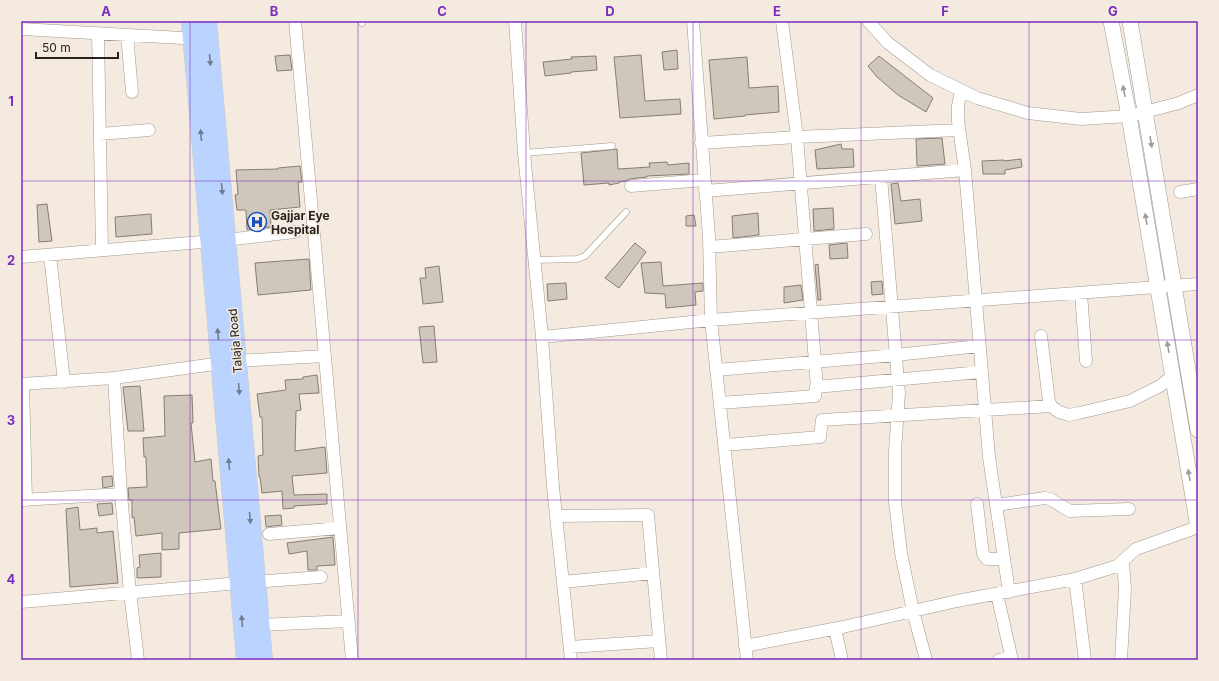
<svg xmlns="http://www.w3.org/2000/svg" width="1219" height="681" font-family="Inter,sans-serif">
	<rect width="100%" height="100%" fill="#f4eadf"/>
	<!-- building -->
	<path fill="#cfc6bc" stroke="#867e74" d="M677 50 678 69 664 70 662 52Z
		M290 55 292 70 277 71 275 56Z
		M641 55 645 101 680 99 681 114 620 118 614 57Z
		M596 56 597 70 571 72V73L545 76 543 62 572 59 571 57Z
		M879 56 933 98 926 112 898 95 876 76 868 66Z
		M747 57 749 88 778 86 779 112 745 115V116L714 119 709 60Z
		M942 138 945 164 917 166 916 139Z
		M841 144 842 149H853L854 167 817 169 815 150Z
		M617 149 618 169 650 167 649 163 667 162 668 165 689 163V174L647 176V177L630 179 626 181 619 182V183L609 185V183L584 185 581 153Z
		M1021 159 1022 167 1005 170V174H983L982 161 1004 160V161Z
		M300 166 302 182H298L300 207 270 210 271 227 247 230 246 210H237L235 195 238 194 236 170 278 169V168Z
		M898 183 901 201 920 199 922 221 895 224 891 184Z
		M47 204 52 241 39 242 37 205Z
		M833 208 834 229 814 231 813 209Z
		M758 213 759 235 733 238 732 216Z
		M151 214 152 234 116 237 115 217Z
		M694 215 696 226H686V216Z
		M635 243 646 252 619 288 605 278Z
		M847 243 848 258 830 259 829 245Z
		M309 259 311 290 258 295 255 263Z
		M661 262 663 286 703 283V291L695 292 696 305 666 308 665 294 645 293 641 263Z
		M818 264 821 300H818L815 265Z
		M439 266 443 302 423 304 420 278H426L425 268Z
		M882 281 883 294 872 295 871 282Z
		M566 283 567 299 548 301 547 284Z
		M801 285 803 300 784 303V287Z
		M434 326 437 362 423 363 419 327Z
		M317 375 319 393 299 394 301 410 296 411 295 451 325 447 327 473 292 476 294 495 327 494V504L294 506V508L283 509 282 491 262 493 260 477H259L258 456 263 455 262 417H260L257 394 286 390 285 380 303 379V377Z
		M140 386 144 431H128L123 387Z
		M192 395 193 423H191L195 462 211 459 213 481H215L221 529 179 533V549L162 550V533L136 536 134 517 132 518V500H129L128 488 147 487 146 457H144L143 438 165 436 164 396Z
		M112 476 113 486 103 488 102 477Z
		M112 503 113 514 99 516 97 504Z
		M78 507 80 530 97 528V533L113 531 118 583 70 587 66 509Z
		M281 515 282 525 266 527 265 516Z
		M333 537 335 565 317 566V570H308L307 551 289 554 287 543Z
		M161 553V577L137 578V568L140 567 139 555Z"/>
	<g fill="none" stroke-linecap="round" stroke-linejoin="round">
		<defs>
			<path id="service" d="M362 21V23
				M524 153 612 146
				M534 260 577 259 585 256 626 212"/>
			<path id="minor" d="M295 21 352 660
				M515 21 524 153 542 337 553 487 571 660
				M693 21 709 237 711 320 747 660
				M782 21 797 137 817 387
				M868 21 888 43 930 75 977 98 1028 113 1081 119 1129 116 1179 103 1198 95
				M21 29 200 39
				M98 33 102 250
				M127 35 132 92
				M961 90 958 106V121L965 170 989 457 1009 592
				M100 134 149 130
				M701 143 797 137 959 130
				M881 177 899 393 895 452V502L901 553 913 611 926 660
				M631 186 704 180
				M705 191 965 170
				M1180 192 1198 189
				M709 247 866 234
				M50 255 64 382
				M21 257 226 240 295 232
				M1081 293 1086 361
				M1041 336 1049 401 1051 406 1059 412 1069 415 1079 413 1130 401 1160 386 1172 376
				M542 337 711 320 1198 284
				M716 370 896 355 979 346
				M114 378 121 494
				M21 384 114 378 236 361 325 356
				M23 384 26 500
				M720 403 815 396 816 387 981 372
				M725 445 820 437 822 420 1051 406
				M21 500 121 494 130 592 138 660
				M977 504 983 554 987 559H1004
				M996 505 1045 498 1050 499 1070 511 1129 509
				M556 516 648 515 661 660
				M269 534 340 528
				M1075 579 1085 660
				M563 582 653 573
				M997 594 1012 660
				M21 602 239 583 321 577
				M259 625 349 621
				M835 629 842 660
				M745 646 843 627 957 601 1075 579 1117 566 1136 549 1198 527
				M570 647 659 641
				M999 660 1011 657
				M1121 660 1125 589 1123 561"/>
			<path id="tertiary" d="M1111 21 1129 116 1198 527
				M1130 21 1198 430"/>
			<path id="primary" d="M191 21 246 660
				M207 21 263 660"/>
		</defs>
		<!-- service casing -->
		<use href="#service" stroke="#a2998f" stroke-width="7"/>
		<!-- minor casing -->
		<use href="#minor" stroke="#a2998f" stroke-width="13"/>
		<!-- tertiary casing -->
		<use href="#tertiary" stroke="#a2998f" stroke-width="16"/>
		<!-- primary casing -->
		<use href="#primary" stroke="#cbcac9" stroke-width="20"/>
		<!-- service -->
		<use href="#service" stroke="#fff" stroke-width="6"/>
		<!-- minor -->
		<use href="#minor" stroke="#fff" stroke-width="12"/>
		<!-- tertiary -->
		<use href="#tertiary" stroke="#fff" stroke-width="15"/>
		<!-- primary -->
		<use href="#primary" stroke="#bbd4ff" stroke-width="19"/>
	</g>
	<!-- one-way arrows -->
	<defs><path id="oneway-solid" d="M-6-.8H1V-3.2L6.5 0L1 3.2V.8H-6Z"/></defs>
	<g fill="#707c8f">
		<use href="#oneway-solid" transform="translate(210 60) rotate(85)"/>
		<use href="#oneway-solid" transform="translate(201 135) rotate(-95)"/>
		<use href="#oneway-solid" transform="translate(222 189) rotate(85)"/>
		<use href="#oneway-solid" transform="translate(218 334) rotate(-95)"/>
		<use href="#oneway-solid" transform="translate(239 389) rotate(85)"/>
		<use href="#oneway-solid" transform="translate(229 464) rotate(-95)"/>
		<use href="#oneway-solid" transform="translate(250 518) rotate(85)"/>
		<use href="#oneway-solid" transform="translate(242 621) rotate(-95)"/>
	</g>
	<g fill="#9d9c9a">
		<use href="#oneway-solid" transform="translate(1124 91) rotate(-101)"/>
		<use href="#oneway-solid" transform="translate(1151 142) rotate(81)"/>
		<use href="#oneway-solid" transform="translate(1146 219) rotate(-99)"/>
		<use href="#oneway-solid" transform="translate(1168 347) rotate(-100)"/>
		<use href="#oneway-solid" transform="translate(1189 475) rotate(-100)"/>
	</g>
	<!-- grid -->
	<path fill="none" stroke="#7b2cbf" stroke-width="1" stroke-opacity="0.55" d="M190 21V660M358 21V660M526 21V660M693 21V660M861 21V660M1029 21V660M21 181H1198M21 340H1198M21 500H1198"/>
	<!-- icons -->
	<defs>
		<symbol id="hospital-ring" viewBox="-11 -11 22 22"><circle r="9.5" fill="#f4eadf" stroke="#1553bf" stroke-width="1.5"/><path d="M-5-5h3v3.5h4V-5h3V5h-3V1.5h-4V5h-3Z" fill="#1553bf"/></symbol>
	</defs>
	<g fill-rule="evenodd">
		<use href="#hospital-ring" x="246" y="211" width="22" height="22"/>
	</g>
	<g text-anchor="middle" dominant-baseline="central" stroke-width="3" stroke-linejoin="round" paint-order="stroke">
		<!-- poi labels -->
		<g font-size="12" font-weight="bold" fill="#26231f" stroke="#f4eadf" text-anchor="start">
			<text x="271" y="215">Gajjar Eye<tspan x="271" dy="14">Hospital</tspan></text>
		</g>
		<!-- street labels -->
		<g font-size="12" fill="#26231f" stroke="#f4eadf">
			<text transform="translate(235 341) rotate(-95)">Talaja Road</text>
		</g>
	</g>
	<!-- border -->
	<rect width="1219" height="681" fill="none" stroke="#f4eadf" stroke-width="44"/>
	<!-- scale -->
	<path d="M36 52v6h82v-6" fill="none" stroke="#26231f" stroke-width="2"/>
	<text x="42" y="52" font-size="12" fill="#26231f" stroke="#f4eadf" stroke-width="3" paint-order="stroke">50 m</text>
	<rect x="22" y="22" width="1175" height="637" fill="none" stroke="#7b2cbf" stroke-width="1.5"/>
	<g font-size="13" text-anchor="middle" font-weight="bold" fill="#7b2cbf">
		<text x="106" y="16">A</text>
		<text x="274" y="16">B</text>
		<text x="442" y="16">C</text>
		<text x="610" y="16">D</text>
		<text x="777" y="16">E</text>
		<text x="945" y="16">F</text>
		<text x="1113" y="16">G</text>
		<text x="11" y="106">1</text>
		<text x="11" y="265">2</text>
		<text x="11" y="425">3</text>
		<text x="11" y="584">4</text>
	</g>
</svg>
